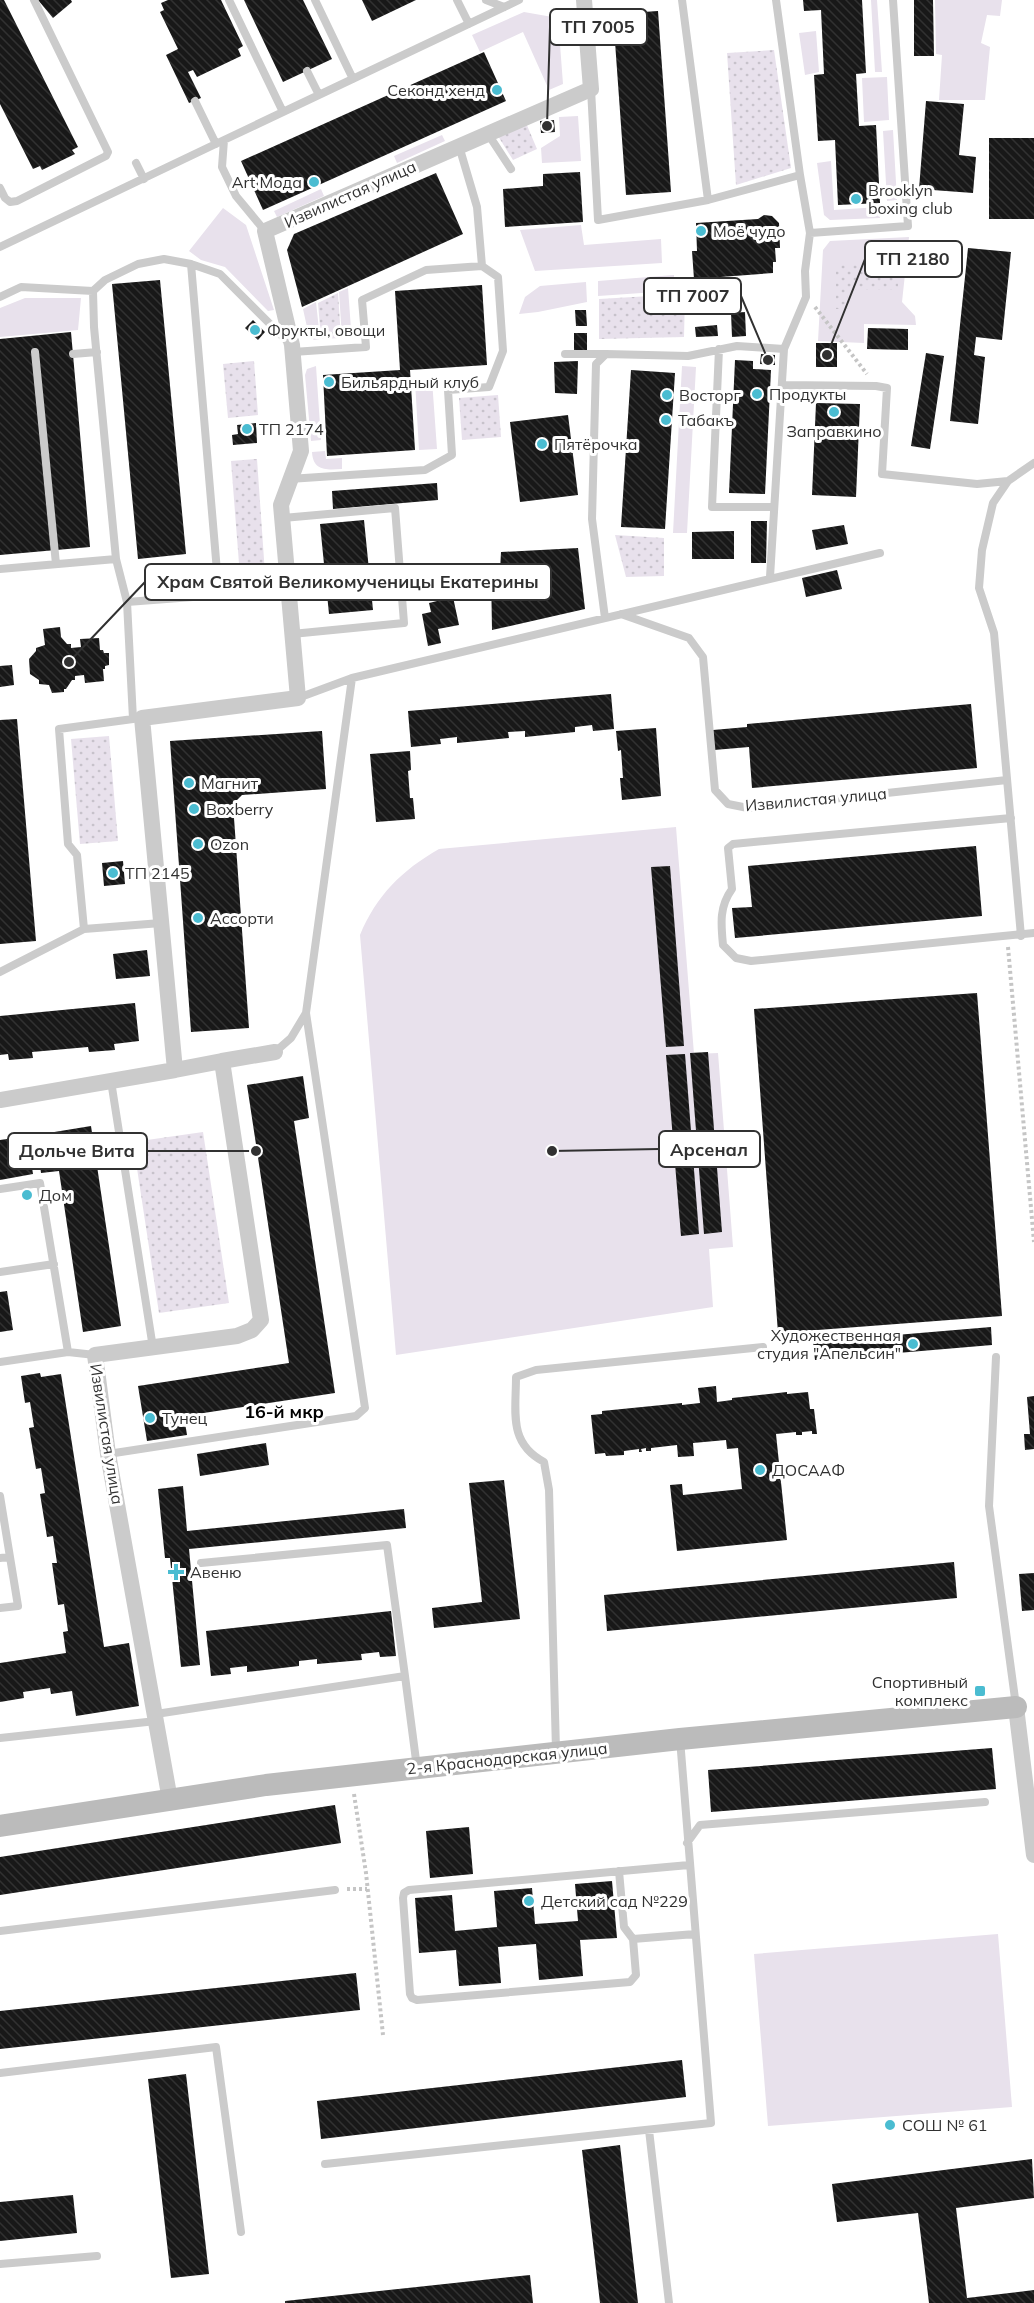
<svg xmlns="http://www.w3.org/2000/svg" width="1034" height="2303" font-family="Mulish,sans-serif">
	<defs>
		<pattern id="park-dots" width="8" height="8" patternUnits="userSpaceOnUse" patternTransform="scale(1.5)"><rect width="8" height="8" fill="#e8e1ec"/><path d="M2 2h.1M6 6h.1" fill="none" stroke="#c7c2cb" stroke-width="1.8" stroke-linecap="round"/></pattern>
		<pattern id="building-back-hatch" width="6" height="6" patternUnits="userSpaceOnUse" patternTransform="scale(1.5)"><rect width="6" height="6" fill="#181818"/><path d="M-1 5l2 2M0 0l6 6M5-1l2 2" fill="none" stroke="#313131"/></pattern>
	</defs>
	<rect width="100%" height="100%" fill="#fff"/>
	<!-- green -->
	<path fill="#e8e1ec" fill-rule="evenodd" d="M871 0H877L882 72H875Z
		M935 0H1002L1000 16 987 15 981 43 990 47 985 100H939L942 55 936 54Z
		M524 12 558 18 563 84 549 90 523 32 480 52 472 35Z
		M816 31 819 72 805 75 799 33Z
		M887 77 889 120 864 122 862 78Z
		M578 116 581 161 542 163 541 148 560 136 559 117Z
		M893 130 897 200 887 201 883 131Z
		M442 135 445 141 397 163 394 156Z
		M831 161 834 210 879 207 880 218 830 220 824 215 817 163Z
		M321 189 324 196 277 217 274 211Z
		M223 208 246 225 274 310 268 311 225 267 201 260 189 251Z
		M581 225 584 245 661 239 662 263 535 271 520 230Z
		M909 237 902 302 915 316 916 325 864 324V343L818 341 823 250 830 241ZM898 265V290H848Z
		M674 275V282L685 281V290L598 296V281Z
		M586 282 587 302 538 312 519 314 525 297 540 286Z
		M348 288 351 329 342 338 339 292Z
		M25 298H81L78 330 0 337V308Z
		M316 302 320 339 314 340 309 336 303 309Z
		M316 366 321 440 311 441 305 375 307 369Z
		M682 366 696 367 687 533H673Z
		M432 380 437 449 419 450 415 381Z
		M325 451 326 459 342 458V469C326 470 313 471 312 452Z
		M676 827 694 1054 718 1053 733 1247 709 1249 713 1307 396 1355 360 935C376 896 402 870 439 849Z
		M998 1934 1012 2107 768 2126 754 1954Z"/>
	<!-- park -->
	<path fill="url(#park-dots)" d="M774 50 791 168 736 185 727 53Z
		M526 123 537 149 513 160 498 136Z
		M836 264 898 265V290H848V309H836Z
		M338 293 341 338 321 339 318 303Z
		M685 294 684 337 599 339V299Z
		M254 361 258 415 228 418 223 364Z
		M498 395 501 437 462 440 459 398Z
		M257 459 266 588 241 589 231 461Z
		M615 535 664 538V576L626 577Z
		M109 736 118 841 80 844 71 739Z
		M203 1132 229 1303 159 1313 133 1142Z"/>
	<!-- building -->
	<path fill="url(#building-back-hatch)" d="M0 0H4L78 147 72 150 75 154 42 170 40 166 33 169 0 104Z
		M38 0H71L72 2 53 18Z
		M168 0H221L243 46 238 49 241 56 197 77 193 70 188 72 201 98 189 103 166 55 178 49 160 12 164 10 161 3Z
		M244 0H303L332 59 283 82Z
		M362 0H416L372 21Z
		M803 0H862L866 73 856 74 859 126 876 125 880 203 838 205 835 140 818 141 814 75 824 74 821 10 804 11Z
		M914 0H933L934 56H914Z
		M658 11 671 192 626 195 613 14Z
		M484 52 506 101 263 210 241 161Z
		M926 101 964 104 959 155 976 157 973 193 919 189Z
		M554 120 555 132 541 133 540 121Z
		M989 138H1034V219H989Z
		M580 172 583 222 505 227 503 189 543 186V174Z
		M436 173 463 234 302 307 287 250 294 234Z
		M764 215 772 216 779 223 780 248H775L776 262H773V273L694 279 692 251H697L696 223 758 219Z
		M968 248 1011 252 1002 340 976 337 974 355 985 357 978 424 950 421Z
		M160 280 186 554 138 559 112 284Z
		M482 285 487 365 410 370 415 450 327 456 323 375 400 370 395 291Z
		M575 310H586L587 326H576Z
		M745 312 746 336 732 337 731 313Z
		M253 320 265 332 258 340 245 328Z
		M717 325 718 336 696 337 695 327Z
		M868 328 908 329V350L867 349Z
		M71 332 90 547 0 555V339Z
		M574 333H587V350H574Z
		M816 343H837V367H816Z
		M926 353 944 356 930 449 911 446Z
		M761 354 775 355V365L760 364Z
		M735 360 753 361V369L771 370 765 494 729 493Z
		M578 361 577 394 555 393 554 362Z
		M631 370 675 373 665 529 621 527Z
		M816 403 860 404 856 497 812 495Z
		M568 415 578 495 520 502 510 422Z
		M256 423 257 443 233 445 232 435 238 434 237 425Z
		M437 483 438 500 333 509 332 491Z
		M364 520 373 610 329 614 320 524Z
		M751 521H767L766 563H751Z
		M844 525 848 544 816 550 812 530Z
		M734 531V559H692V532Z
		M578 548 585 609 492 630 491 572 500 571 501 552Z
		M837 570 842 589 806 597 802 578Z
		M453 597 459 625 438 629 441 643 428 646 422 614 431 612 429 603Z
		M60 627 61 637 67 644H71V648L81 647 80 639 99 638 100 650H103L104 653H109V665L105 666V669H103L104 681 85 683 84 675 75 676V680H72L66 689H64V692L52 693 49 685 39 684V680L30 674 29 659 36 651V648L45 645 43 629Z
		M12 665 14 685 0 687V666Z
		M611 694 614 729 593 731 592 725 575 727V732L525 737V731L508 732 509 738 457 743V737L440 739 441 744 411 747 408 711Z
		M971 704 977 768 752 788 749 747 714 750 713 730 747 727V724Z
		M17 719 36 941 0 944V720Z
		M656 728 661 796 622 800 620 778H623L621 750 618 751 616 731Z
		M322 731 326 789 242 795 233 804 249 1028 191 1032 170 741Z
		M410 751 411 770 408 771 410 798H413L415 819 376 822 370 754Z
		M976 846 982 916 735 938 732 908 752 907 748 866Z
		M123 861 125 884 104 886 102 863Z
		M670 866 684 1046 666 1047 651 867Z
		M147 950 150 976 116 979 113 954Z
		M977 993 1002 1316 778 1333 754 1009Z
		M135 1003 139 1041 114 1044 115 1050 89 1052 88 1047 32 1052 33 1058 9 1060 8 1054 0 1055V1016Z
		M708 1052 722 1232 704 1234 690 1053Z
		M685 1054 699 1234 681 1236 666 1055Z
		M303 1076 309 1118 294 1121 335 1393 184 1416 187 1435 147 1441 138 1386 289 1363 247 1085Z
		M91 1126 121 1326 83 1332 59 1171 41 1173 36 1135Z
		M27 1136 33 1174 0 1180V1140Z
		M7 1291 13 1330 0 1332V1292Z
		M991 1327 992 1345 815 1360 813 1342Z
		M40 1373 41 1377 61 1374 104 1647 129 1643 139 1706 76 1716 72 1691 51 1694 50 1688 23 1692 24 1698 0 1702V1663L66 1653 63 1632 68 1631 64 1604 58 1605 52 1563H57L53 1536 47 1537 40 1494 45 1493 41 1468 36 1469 29 1428 34 1427 30 1402 25 1403 21 1376Z
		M716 1386 717 1402 732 1400V1398L787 1392V1394L808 1392 810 1409H814L817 1434H812V1431L802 1432V1435H796V1432L776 1434 787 1540 677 1551 670 1485 682 1484 683 1495 742 1489 738 1448 727 1449 726 1440 693 1443 694 1456 678 1457 677 1445 651 1448V1451H646V1448L641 1449 642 1452H639V1449L624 1451V1455L606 1456 605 1453 595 1454 591 1415 602 1414V1411L682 1403V1405L700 1403 698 1388Z
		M1034 1396V1449L1025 1450 1024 1434H1030L1027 1397Z
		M266 1443 269 1465 200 1476 197 1454Z
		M504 1480 520 1619 434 1628 432 1608 482 1602 469 1483Z
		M183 1486 187 1531 404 1509 406 1528 189 1549 200 1665 181 1667 170 1558H165L158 1489Z
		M954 1562 957 1598 607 1631 604 1595Z
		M1034 1573V1610L1022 1611 1019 1574Z
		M391 1611 396 1656 380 1657 379 1652 361 1654 362 1660 317 1664V1659L299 1661V1666L247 1672V1666L230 1668 231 1674 211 1676 206 1631Z
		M992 1748 996 1789 711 1812 708 1770Z
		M335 1805 341 1843 0 1895V1857Z
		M469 1827 473 1874 430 1878 426 1831Z
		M612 1881 617 1938 580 1940 583 1976 539 1980 536 1944 498 1947 501 1983 459 1986 456 1950 419 1953 415 1898 452 1895 455 1931 497 1927 494 1891 532 1888 535 1924 578 1921 575 1884Z
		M356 1973 360 2010 0 2049V2011Z
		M682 2060 686 2097 321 2139 317 2101Z
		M186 2074 209 2274 171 2278 148 2079Z
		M620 2145 638 2303H600L582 2150Z
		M1032 2159 1034 2198 956 2208 967 2298 1034 2290V2303H929L918 2213 837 2222 832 2184Z
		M73 2195 77 2233 0 2241V2202Z
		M530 2275 533 2303H285V2301Z"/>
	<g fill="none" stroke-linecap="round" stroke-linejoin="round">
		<!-- path -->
		<path stroke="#c5c5c5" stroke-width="4" stroke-dasharray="3 3" stroke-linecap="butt" d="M815 307 867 374
			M1008 947 1034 1242
			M354 1794 366 1873 383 2035
			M347 1889H367"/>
		<!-- lane -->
		<path stroke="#cbcbcb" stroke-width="8" d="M229 0 283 112
			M315 0 353 79
			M457 0 469 24
			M486 0 504 7
			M682 0 708 200
			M307 71 319 95
			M591 89 598 220 708 200 800 175
			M195 101 216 144
			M488 134 511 169
			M459 146 477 207 482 266
			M136 163 144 179
			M0 188 5 198 10 202 17 201 106 156 108 152 34 0
			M265 231 236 196 222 167 224 140 519 0
			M810 233 908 226 893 0
			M0 247 224 140
			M0 297 21 287 93 291
			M719 349 712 507H774
			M35 352 56 564
			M73 354 97 352
			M565 354H606
			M782 385 876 386 887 388 882 474 977 484 1008 481
			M289 479 425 470 452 455 448 390 489 387 503 351 498 277 482 266 426 270 362 300 366 347 293 352
			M283 518 395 508 404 623 292 634
			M0 569 116 559
			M770 577 784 349 806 297 805 271 810 233 800 175 776 0
			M127 602 219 595 191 264
			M621 614 689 638 703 657 715 790 728 804 748 808 1007 780
			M605 618 592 519 596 364 606 354 688 356 737 346 784 349
			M298 698 352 678 880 553
			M142 718 133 719 127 602 116 559 94 327 93 291 105 280 138 264 164 259 191 264 220 274 287 341
			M1011 818 733 844 728 848 732 889C719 907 721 924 723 945L736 958 751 961 1034 933
			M84 929 161 923
			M1021 936 994 633 979 588 982 550 993 503 1008 481 1034 463
			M0 972 84 929 77 855 68 844 59 729 133 719
			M275 1052 291 1038 306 1013 352 678
			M111 1081 153 1348
			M0 1189 40 1183 68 1352 95 1355
			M0 1272 54 1264
			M996 1357 989 1506 1016 1706
			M0 1362 68 1352
			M108 1454 356 1416 365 1408 306 1013
			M0 1496 18 1606 0 1608
			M0 1558 9 1557
			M201 1563 387 1545 405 1676
			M156 1714 405 1676 417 1768
			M0 1738 156 1721
			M556 1750 549 1490 544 1462C508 1443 516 1412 516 1377L536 1370 763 1347
			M687 1843 700 1825 985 1802
			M689 1865 409 1890 404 1893 403 1898 410 1994 412 1998 417 2000 630 1982 636 1975 633 1939 695 1934
			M619 1871 624 1927 633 1939
			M0 1931 335 1890
			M0 2073 216 2047 241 2232
			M649 2130 669 2303
			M325 2164 711 2123 680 1739
			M0 2264 97 2256"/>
		<!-- street -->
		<path stroke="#cbcbcb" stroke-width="16" d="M222 1061 275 1052
			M0 1100 175 1070
			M1016 1707 1034 1855
			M170 1800 108 1454 95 1355 237 1336 252 1330 261 1320 222 1061 175 1070 142 718 298 698 281 505 301 451 292 345 265 231 591 89 584 0"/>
		<!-- secondary -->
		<path stroke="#bbb" stroke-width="22" d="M0 1826 266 1785 680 1739 1016 1707"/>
	</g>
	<!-- markers -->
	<g fill="#4abcd1" stroke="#fff" stroke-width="2">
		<circle cx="497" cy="90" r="6"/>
		<circle cx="314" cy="182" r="6"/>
		<circle cx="856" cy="199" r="6"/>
		<circle cx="701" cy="231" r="6"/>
		<circle cx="255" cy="330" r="6"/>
		<circle cx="329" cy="382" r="6"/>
		<circle cx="757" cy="394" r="6"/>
		<circle cx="667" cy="395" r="6"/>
		<circle cx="834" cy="412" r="6"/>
		<circle cx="666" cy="420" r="6"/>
		<circle cx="247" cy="429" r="6"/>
		<circle cx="542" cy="444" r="6"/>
		<circle cx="189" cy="783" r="6"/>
		<circle cx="194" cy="809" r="6"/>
		<circle cx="198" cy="844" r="6"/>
		<circle cx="113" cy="873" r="6"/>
		<circle cx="198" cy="918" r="6"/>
		<circle cx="27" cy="1195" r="6"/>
		<circle cx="913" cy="1344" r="6"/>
		<circle cx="150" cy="1418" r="6"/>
		<circle cx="760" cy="1470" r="6"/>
		<path d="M173 1563h6v6h6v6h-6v6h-6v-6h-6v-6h6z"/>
		<rect x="974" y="1685" width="12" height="12" rx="3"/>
		<circle cx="529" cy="1901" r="6"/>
		<circle cx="890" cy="2125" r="6"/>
	</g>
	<g text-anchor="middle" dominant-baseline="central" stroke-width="6" stroke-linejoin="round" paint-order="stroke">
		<!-- poi labels -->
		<g font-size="16" fill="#313131" stroke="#fff" text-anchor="start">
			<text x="485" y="90" text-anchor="end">Секонд хенд</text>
			<text x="302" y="182" text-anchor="end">Art Мода</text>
			<text x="868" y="190">Brooklyn<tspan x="868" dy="18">boxing club</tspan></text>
			<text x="713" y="231">Моё чудо</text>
			<text x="267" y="330">Фрукты, овощи</text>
			<text x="341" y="382">Бильярдный клуб</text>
			<text x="769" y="394">Продукты</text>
			<text x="679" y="395">Восторг</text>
			<text x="678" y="420">Табакъ</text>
			<text x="259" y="429">ТП 2174</text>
			<text x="834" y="431" text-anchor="middle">Заправкино</text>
			<text x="554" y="444">Пятёрочка</text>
			<text x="201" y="783">Магнит</text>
			<text x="206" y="809">Boxberry</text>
			<text x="210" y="844">Ozon</text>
			<text x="125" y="873">ТП 2145</text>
			<text x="210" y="918">Ассорти</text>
			<text x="39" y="1195">Дом</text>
			<text x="901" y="1335" text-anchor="end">Художественная<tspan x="901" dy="18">студия "Апельсин"</tspan></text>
			<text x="162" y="1418">Тунец</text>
			<text x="772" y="1470">ДОСААФ</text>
			<text x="190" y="1572">Авеню</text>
			<text x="968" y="1682" text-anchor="end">Спортивный<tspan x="968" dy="18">комплекс</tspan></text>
			<text x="541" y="1901">Детский сад №229</text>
			<text x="902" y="2125">СОШ № 61</text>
		</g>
		<!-- street labels -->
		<g font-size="16" fill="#313131" stroke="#fff">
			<text transform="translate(350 194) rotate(-24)">Извилистая улица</text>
			<text transform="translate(816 799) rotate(-5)">Извилистая улица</text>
			<text transform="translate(107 1434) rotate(81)">Извилистая улица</text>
			<text transform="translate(507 1758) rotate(-6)">2-я Краснодарская улица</text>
		</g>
		<!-- neighbourhood labels -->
		<g font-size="18" font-weight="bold" fill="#000" stroke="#fff">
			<text x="284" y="1411">16-й мкр</text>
		</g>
	</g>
	<!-- callouts -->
	<path fill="none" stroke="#313131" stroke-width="2" d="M547 126L550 27M827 355L865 259M768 360L741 296M69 662L145 582M552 1151L659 1149M256 1151L147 1151"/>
	<g fill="#313131" stroke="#fff" stroke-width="2">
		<circle cx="547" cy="126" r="6"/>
		<circle cx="827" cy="355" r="6"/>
		<circle cx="768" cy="360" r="6"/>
		<circle cx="69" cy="662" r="6"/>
		<circle cx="552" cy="1151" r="6"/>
		<circle cx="256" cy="1151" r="6"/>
	</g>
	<g fill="#fff" stroke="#313131" stroke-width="2">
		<rect x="550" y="9" width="97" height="36" rx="6"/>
		<rect x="865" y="241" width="97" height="36" rx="6"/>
		<rect x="644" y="278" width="97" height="36" rx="6"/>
		<rect x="145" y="564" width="406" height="36" rx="6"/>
		<rect x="659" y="1131" width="101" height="36" rx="6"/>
		<rect x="8" y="1133" width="139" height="36" rx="6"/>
	</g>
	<g font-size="18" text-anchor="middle" font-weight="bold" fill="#313131">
		<text x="598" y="33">ТП 7005</text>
		<text x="913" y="265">ТП 2180</text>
		<text x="693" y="302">ТП 7007</text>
		<text x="348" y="588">Храм Святой Великомученицы Екатерины</text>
		<text x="709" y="1156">Арсенал</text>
		<text x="77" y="1157">Дольче Вита</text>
	</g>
</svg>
